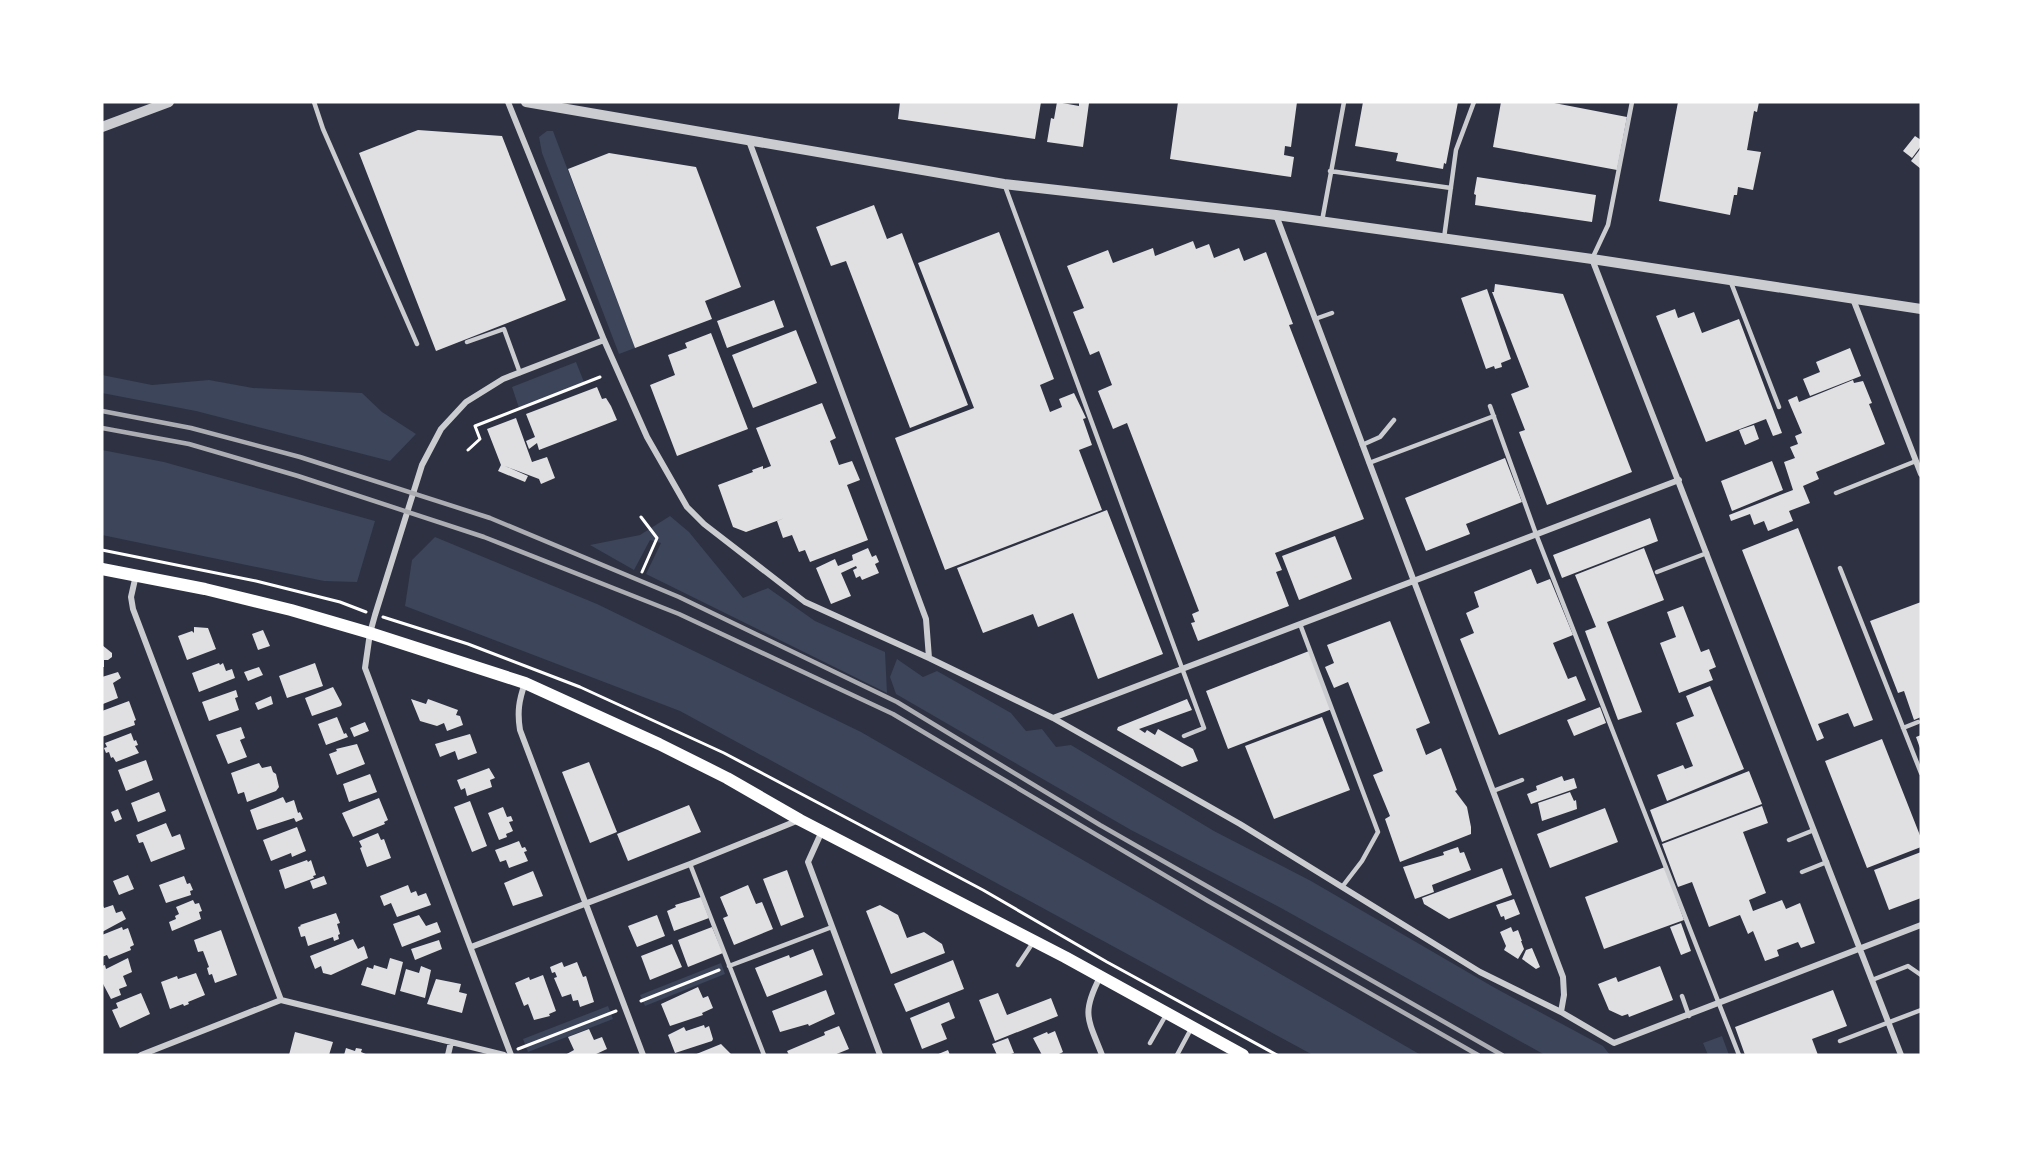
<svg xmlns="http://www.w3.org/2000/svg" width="2023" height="1157" font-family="Ubuntu,sans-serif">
	<rect width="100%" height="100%" fill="#2d3142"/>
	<!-- green -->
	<path fill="#3c4559" d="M547 131H553L635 348 619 354 542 153 539 137Z
		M576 362 584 382 519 408 512 387Z
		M102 375 152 385 209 380 253 388 362 393 382 412 416 434 390 461 196 411 102 393Z
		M102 450 164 462 375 521 357 582 324 581 102 535Z
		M670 516 689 532 743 598 768 588 815 621 885 652 887 693 646 574 661 543 650 540 634 570 590 545 640 535Z
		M435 537 597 604 861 732 1421 1055H1313L680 711 405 606 412 560Z
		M897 659 923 677 937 671 1011 713 1026 731 1042 729 1056 747 1071 745 1214 831 1311 881 1495 988 1603 1046 1610 1055H1545L1281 908 1131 830 896 694 890 677Z
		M721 963 725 974 645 1006 640 995Z
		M608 1006 613 1019 528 1052 523 1039Z
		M1722 1036 1729 1055H1708L1703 1043Z"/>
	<!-- building -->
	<path fill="#e0e0e3" d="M900 102H1041L1035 139 898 119Z
		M1057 102 1079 106V102L1089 103 1083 147 1047 142 1051 118 1054 119Z
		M1178 102H1297L1291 147 1285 146 1284 155 1294 157 1291 177 1170 159Z
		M1363 102H1458L1446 164 1444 163 1443 169 1396 161 1398 153 1355 146Z
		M1501 102H1549L1627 117 1617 170 1493 147Z
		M1678 102H1759L1757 112 1754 111 1747 150 1761 152 1753 190 1738 187 1737 195H1734L1730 215 1659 201Z
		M418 130 502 136 566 300 436 351 359 153Z
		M1915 136 1921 140V146L1912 158 1903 151Z
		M1921 148V169L1911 161Z
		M609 153 696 167 741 287 705 301 712 319 635 348 568 169Z
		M1477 177 1596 195 1592 222 1475 205 1476 195 1474 194Z
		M874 205 887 239 902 233 968 405 910 428 846 261 831 266 816 227Z
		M999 232 1054 379 1040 385 1050 412 1062 407 1059 399 1074 393 1086 418 1083 419 1092 445 1079 450 1102 510 945 570 895 438 974 408 918 263Z
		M1193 241 1196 249 1209 244 1214 258 1239 248 1244 261 1266 252 1293 324 1289 325 1364 519 1275 553 1282 570 1276 572 1289 606 1198 641 1191 623 1195 622 1192 614 1199 611 1127 423 1113 429 1098 391 1112 385 1099 351 1090 355 1073 312 1084 308 1067 266 1108 250 1113 263 1153 248 1155 256Z
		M1495 284 1563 294 1632 472 1547 505 1519 432 1525 430 1511 394 1529 387 1492 292H1494Z
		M1487 289 1511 359 1501 363 1502 367 1495 369 1494 366 1486 369 1461 298Z
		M774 300 784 327 727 348 717 321Z
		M1675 309 1678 318 1694 312 1702 333 1739 319 1782 433 1773 436 1766 419 1706 442 1656 316Z
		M796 330 817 383 753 408 732 355Z
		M711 333 748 429 677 456 650 385 675 375 668 355 687 348 685 343Z
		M1850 348 1861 376 1810 396 1803 379 1820 372 1816 362Z
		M1853 380 1854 383 1863 381 1872 403 1869 404 1885 444 1816 472 1819 479 1803 486 1810 503 1789 511 1793 521 1768 531 1764 521 1754 525 1750 514 1731 521 1729 515 1793 490 1784 462 1795 458 1790 447 1798 444 1795 436 1802 433 1788 400 1797 396 1799 402Z
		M597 387 602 399 606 398 611 406 617 420 539 450 537 443 529 449 526 441 535 437 526 414Z
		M822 403 836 438 830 441 839 465 852 461 860 480 847 485 868 540 810 562 805 550 799 552 792 535 783 538 777 521 785 518 746 532 733 527 718 485 753 472 752 470 763 466V469L771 466 756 428Z
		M516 418 532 462 547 457 555 478 541 484 539 479 505 466 528 476 525 482 498 471 501 465 487 429Z
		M1754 425 1759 439 1745 445 1739 430Z
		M1505 458 1522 502 1466 524 1470 534 1426 551 1405 498Z
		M1772 461 1783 490 1732 511 1721 481Z
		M1107 510 1163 654 1098 679 1073 613 1038 627 1033 614 983 633 957 568Z
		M1650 518 1658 541 1562 578 1553 555Z
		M1798 528 1873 720 1854 727 1848 713 1818 724 1824 738 1817 741 1742 550Z
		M1335 536 1352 579 1299 600 1282 556Z
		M868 548 872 557 876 555 879 562 875 564 879 573 862 580 860 576 856 578 853 570 857 568 856 566 841 573 851 596 831 604 816 568 835 559 838 566 853 560 852 555Z
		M1644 548 1664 600 1607 622 1642 712 1618 720 1585 631 1596 627 1575 575Z
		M1531 569 1537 584 1550 579 1573 635 1553 643 1568 679 1576 676 1586 700 1499 735 1460 639 1474 633 1466 613 1479 607 1474 592Z
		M1921 602V717L1914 720 1904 691 1898 693 1870 621Z
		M1683 606 1701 652 1709 649 1716 667 1709 670 1713 680 1679 693 1660 643 1676 637 1667 612Z
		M1390 621 1430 723 1416 729 1426 755 1441 748 1457 790 1455 791 1467 807 1471 827V834L1400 862 1385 819 1390 816 1373 775 1383 771 1348 682 1334 688 1325 667 1334 663 1327 645Z
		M194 627 208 628 216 649 187 660 178 636 192 631 194 633Z
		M263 630 270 646 258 650 252 634Z
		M102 645 112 653V657L108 660H104V667H102Z
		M1309 651 1332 709 1228 749 1206 691Z
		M219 663 220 665 223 663 226 671 232 669 235 678 199 692 192 673Z
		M315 663 323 686 287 698 279 676Z
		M259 667 263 675 248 681 244 672Z
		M118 672 121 678 113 683 118 698 103 704 102 677Z
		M1710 686 1744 769 1667 801 1657 775 1683 765 1685 769 1693 766 1676 723 1694 716 1686 696Z
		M333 687 342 704 341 706 312 716 305 698Z
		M236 690 238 697 235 698 239 710 209 721 202 702Z
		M271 696 273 704 258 710 255 703Z
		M411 699 426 704 428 699 458 710 456 715 460 716 463 725 447 731 444 723 437 726 420 721Z
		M1187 699 1192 710 1139 729 1145 733 1147 730 1155 735 1158 729 1193 749 1198 761 1182 767 1117 730 1118 727Z
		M129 701 136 720 134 721 135 725 102 737V711Z
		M1600 707 1606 723 1574 736 1567 720Z
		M337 717 344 734 346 733 348 737 326 745 318 724Z
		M1322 717 1350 790 1274 819 1245 746Z
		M365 722 369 731 354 737 350 728Z
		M241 727 245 738 240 740 247 757 228 764 216 735Z
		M131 733 134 741 136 740 138 745 135 746 139 753 116 762 113 757 111 758 109 752 106 753 104 748 107 747 105 743Z
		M470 734 477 753 458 760 455 751 440 757 435 744Z
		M1921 735V751L1916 737Z
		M1882 739 1921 838V847L1867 868 1825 761Z
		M357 744 365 764 337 775 329 754 337 751 336 749Z
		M146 760 153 780 126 791 118 770Z
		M589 762 617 832 590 843 562 772Z
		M259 763 262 768 271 766 273 772 276 774 279 787 276 791 247 802 244 792 238 794 231 773Z
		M489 768 495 778 490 780 492 787 467 796 465 788 461 790 457 780Z
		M1749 771 1762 804 1662 842 1650 810Z
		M370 774 377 792 349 802 343 784Z
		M1562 776 1564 781 1574 778 1577 788 1531 804 1527 794 1537 790 1536 786Z
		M159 792 166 811 138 822 131 803Z
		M1570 792 1574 801 1576 800 1577 809 1542 821 1538 803Z
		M283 797 286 803 294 800 298 813 300 812 303 819 296 822 294 818 257 830 250 810Z
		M379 798 388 820 384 822 385 824 353 837 342 813Z
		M470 801 487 846 472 852 454 807Z
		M689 805 701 832 628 861 617 834Z
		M1762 806 1768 823 1743 832 1766 893 1749 900 1753 911 1782 900 1786 909 1800 903 1815 943 1801 948 1798 942 1777 950 1779 956 1765 961 1753 931 1748 934 1740 915 1709 927 1692 882 1678 887 1662 844Z
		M503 807 507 817 511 816 513 821 509 822 513 831 506 834 507 837 499 840 488 813Z
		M1605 808 1618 842 1550 868 1537 834Z
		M118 809 122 819 115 822 111 812Z
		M166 823 172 837 180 834 185 849 151 862 143 842 139 843 136 835Z
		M297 827 306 851 292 857 291 853 271 861 263 840Z
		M378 833 381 840 384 839 391 858 367 867 360 848 362 847 359 841Z
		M519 841 522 848 525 847 527 851 524 852 528 861 509 868 506 860 500 862 495 850Z
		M1458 847 1460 853 1464 852 1471 870 1432 885 1434 892 1415 899 1403 867 1444 855 1443 852Z
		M1921 852V898L1889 910 1874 870Z
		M307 860 308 862 311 860 316 875 313 876 314 878 285 889 279 870Z
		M1665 867 1684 920 1604 949 1585 897Z
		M1502 868 1512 895 1449 919 1424 904 1422 898Z
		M787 870 804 917 781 926 763 879Z
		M533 871 543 896 513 906 504 883Z
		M128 875 134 889 119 895 113 881Z
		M184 876 187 884 190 883 193 890 190 891 191 895 166 903 159 885Z
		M324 876 327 884 313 889 310 881Z
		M408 885 411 893 416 891 418 896 426 893 431 905 397 917 391 903 384 906 380 896Z
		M748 885 756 904 762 902 773 929 734 945 723 918 728 916 720 897Z
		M701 897 709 918 674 931 667 911 676 907 675 905Z
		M1514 899 1520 914 1505 920 1504 916 1501 917 1496 905Z
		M193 900 195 904 199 903 202 911 199 912 201 919 172 931 169 922 176 919 175 916 179 914 176 907Z
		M102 904 104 908 113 905 116 913 122 911 126 919 102 932Z
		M880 905 898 915 907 938 924 932 942 944 945 953 891 974 866 911Z
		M336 913 340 923 337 924 340 934 338 935 339 939 334 941 333 937 308 946 305 936 301 937 298 927 301 926 300 925Z
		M419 915 426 926 437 922 441 932 402 947 393 924Z
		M657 915 665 936 637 947 628 926Z
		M1681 923 1691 951 1681 955 1670 927Z
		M122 927 123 930 128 928 134 945 130 947 131 950 109 959 107 955 102 957V935Z
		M712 927 723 953 688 967 678 940Z
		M1511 927 1513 932 1518 930 1522 941H1521L1524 949 1518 959 1504 950 1506 946 1500 932Z
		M221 930 237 975 215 983 212 974 209 975 207 968 209 967 203 951 198 952 194 940Z
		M353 939 358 949 364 946 368 958 331 975 323 973 321 966 315 969 310 956Z
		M439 940 442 949 415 960 411 949Z
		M672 944 682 967 650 980 641 956Z
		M1532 948 1540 967 1536 969 1522 959 1526 950Z
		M813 949 823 975 767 997 755 968 789 955 790 958Z
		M128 958 132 972 123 976 127 986 119 989 121 995 111 999 102 982V966L105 965 106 969Z
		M390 958 403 962 395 995 361 985 367 967 373 969 374 965 387 969Z
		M953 960 964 989 906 1012 894 984Z
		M562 962 564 967 577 962 583 977 586 976 594 1002 580 1007 578 1000 573 1001 571 994 562 997 554 978 557 977 555 972 552 973 550 967Z
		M421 966 431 970 425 998 400 991 406 969 419 973Z
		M1660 966 1673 1000 1629 1017 1628 1014 1622 1016 1609 1010 1598 984 1616 977 1618 982Z
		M196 973 205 995 188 1002 189 1004 184 1006 183 1004 170 1009 161 982 177 976 178 979Z
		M543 975 556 1011 549 1014 550 1016 534 1020 528 1004 524 1006 515 983 529 977 530 980Z
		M436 979 461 984 459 992 467 994 462 1013 427 1004Z
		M698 987 703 998 708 996 713 1008 702 1013 703 1015 670 1026 661 1004Z
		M826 990 835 1014 809 1026 808 1024 780 1032 772 1011Z
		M1833 990 1847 1026 1812 1039 1818 1055H1745L1735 1027Z
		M141 993 150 1014 120 1028 112 1010 118 1008 116 1003Z
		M998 993 1007 1015 1051 998 1058 1016 995 1041 979 1000Z
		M949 1002 955 1018 941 1024 947 1039 922 1049 910 1018Z
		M704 1025 705 1028 709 1026 713 1039 712 1041 675 1053 668 1035 684 1027 686 1031Z
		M839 1026 849 1049 834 1055H789L787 1051 825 1035 824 1032Z
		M589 1029 594 1040 602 1037 607 1049 594 1055H565L574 1050 568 1037Z
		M1055 1031 1063 1052 1057 1055H1042L1033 1038 1047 1032 1048 1034Z
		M295 1032 333 1042 329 1055H289Z
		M1008 1038 1014 1053 1008 1055H997L992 1044Z
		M721 1044 732 1055H694Z
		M346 1048 355 1051 356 1048 362 1049 361 1052 368 1055H344Z
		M948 1050 950 1055H936Z"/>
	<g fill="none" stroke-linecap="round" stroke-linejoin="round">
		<!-- path -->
		<path stroke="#fff" stroke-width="3" d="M468 450 480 439 475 426 600 377
			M641 517 657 538 642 572
			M102 550 256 581 340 602 366 612
			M383 617 468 644 580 687 724 753 983 890 1107 962 1277 1055
			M641 1001 719 970
			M518 1049 616 1011"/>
		<!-- service -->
		<path stroke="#caccd0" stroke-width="4.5" d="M314 102 323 129 417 344
			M1330 171 1451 188
			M1005 186 1204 728 1184 736
			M1322 221 1344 102
			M1444 238 1456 150 1474 102
			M1592 259 1608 225 1632 102
			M1730 280 1779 407
			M1315 319 1332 313
			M467 342 504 329 520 373
			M1490 406 1536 534 1739 1055
			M1362 445 1380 437 1394 420
			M1369 463 1494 416
			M1836 493 1916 461
			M1840 568 1921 773
			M1657 572 1707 553
			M1300 624 1378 832 1362 861 1342 887
			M1903 728 1918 722
			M1493 791 1522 780
			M1789 840 1814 830
			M690 864 764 1055
			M1802 872 1827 862
			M1018 965 1034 941
			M729 966 832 927
			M1872 980 1908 966 1921 975
			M1682 996 1689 1016
			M1840 1041 1921 1010
			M1150 1043 1166 1015
			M1177 1055 1191 1029"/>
		<!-- minor -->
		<path stroke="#caccd0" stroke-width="6" d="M508 102 604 340 647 437 687 507 704 524 805 602 929 658 1053 718 1240 824 1480 972 1561 1012 1614 1043 1921 925
			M749 141 926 619 929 658
			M1276 215 1563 977 1564 995 1561 1012
			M1592 259 1901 1055
			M1853 299 1921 474
			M136 575 131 597 133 609 281 1000
			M525 683C519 700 517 712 520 730L643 1055
			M1053 718 1679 480
			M822 831 808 862 880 1055
			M471 947 690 864 799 820
			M1100 977C1081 1014 1088 1019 1102 1055
			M141 1055 281 1000 504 1055
			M448 1055 451 1042
			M511 1055 365 668 370 633 375 615 422 465 441 429 466 402 503 379 604 340"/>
		<!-- tertiary -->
		<path stroke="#caccd0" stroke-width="10" d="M526 102 1004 184 1276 215 1592 259 1921 309
			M102 127 169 102"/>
		<!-- secondary -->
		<path stroke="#fff" stroke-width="12" d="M102 569 205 589 291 610 370 633 525 683 659 744 727 778 800 820 1065 957 1243 1055"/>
		<!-- rail -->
		<path stroke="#abadb3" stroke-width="4.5" d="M102 411 191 428 300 457 490 518 679 597 897 702 1100 825 1502 1055
			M102 428 189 444 298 476 484 537 679 614 893 714 1208 901 1478 1055"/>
	</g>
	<!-- border -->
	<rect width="2023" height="1157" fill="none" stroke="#ffffff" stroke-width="207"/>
</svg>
